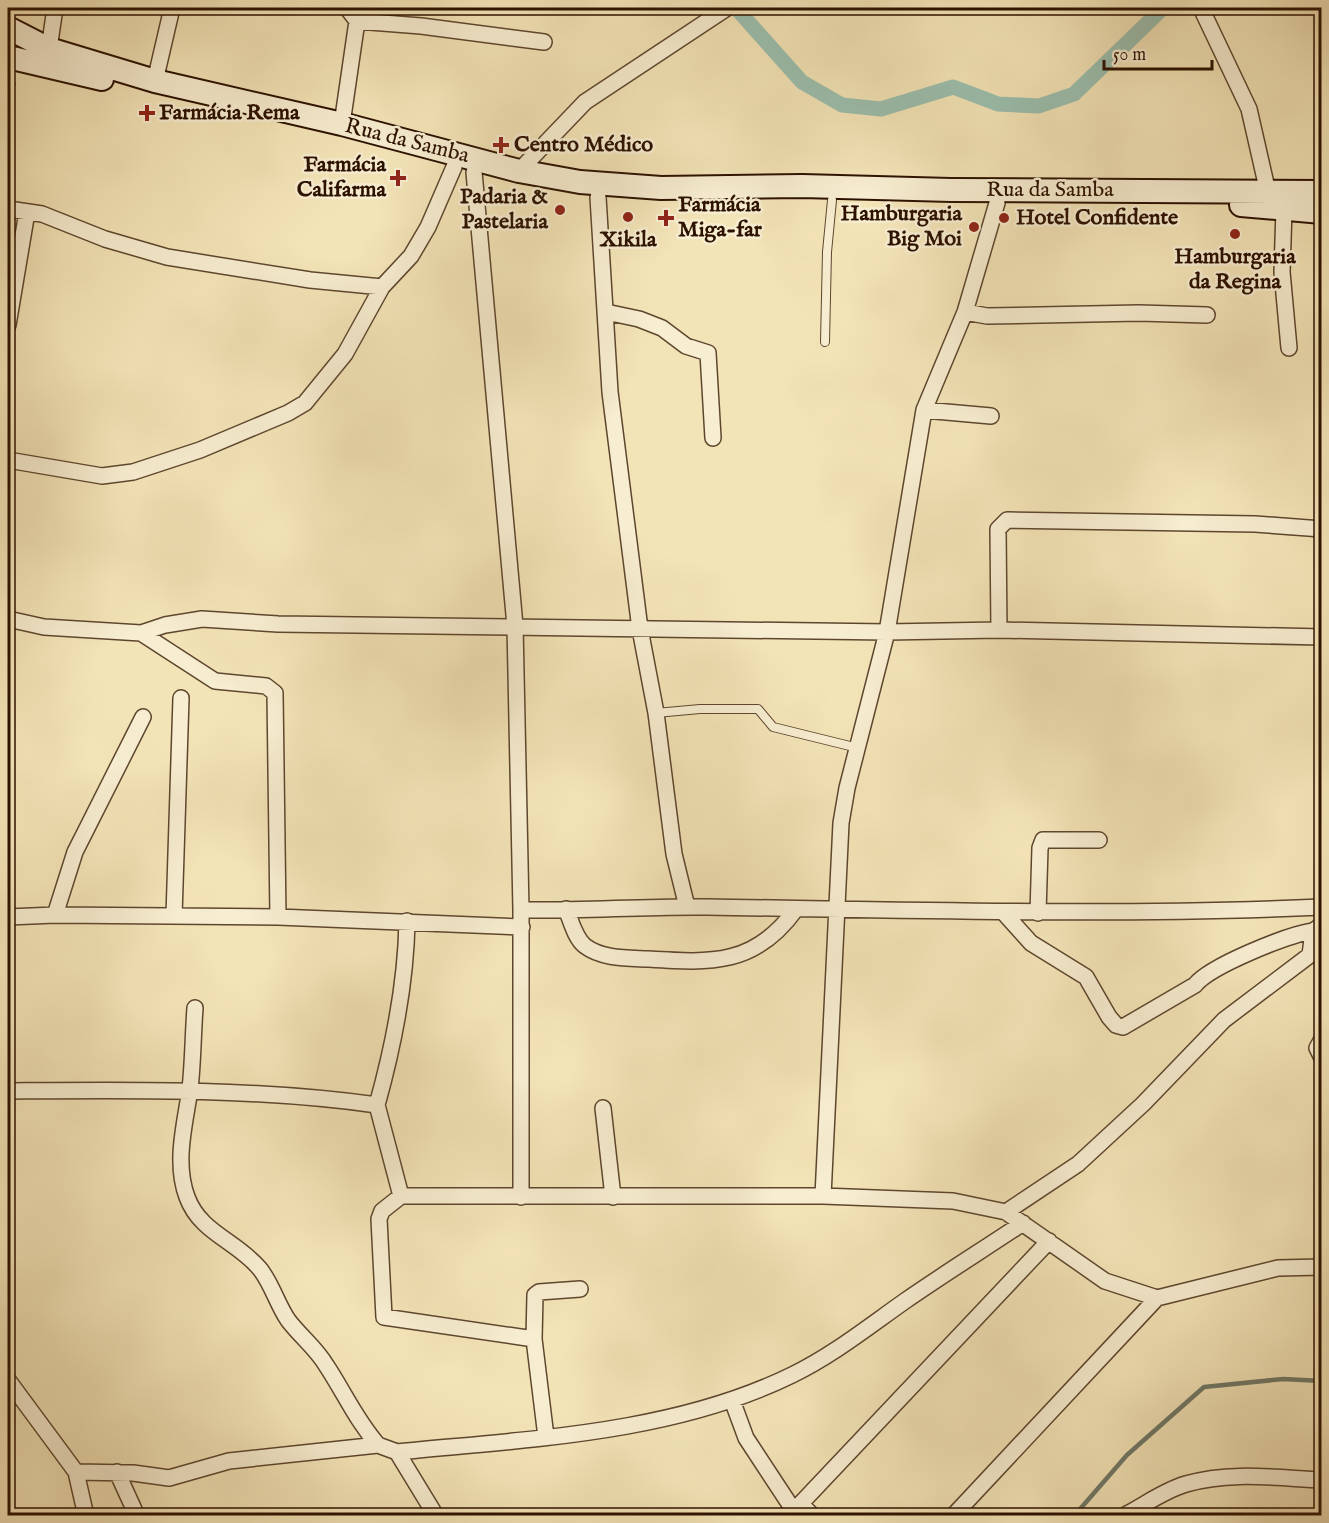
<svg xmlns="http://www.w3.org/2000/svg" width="1329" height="1523" font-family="'IM FELL English',serif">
	<rect width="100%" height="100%" fill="#f3e4b7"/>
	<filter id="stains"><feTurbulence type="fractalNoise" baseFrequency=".00333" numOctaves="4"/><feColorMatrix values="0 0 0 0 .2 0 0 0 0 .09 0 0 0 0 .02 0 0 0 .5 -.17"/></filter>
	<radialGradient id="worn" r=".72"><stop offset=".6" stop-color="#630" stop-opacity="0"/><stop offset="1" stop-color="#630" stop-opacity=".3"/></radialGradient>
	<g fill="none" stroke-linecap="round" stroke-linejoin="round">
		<!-- stream -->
		<path stroke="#6f7968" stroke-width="4.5" d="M1074 1516 1127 1455 1204 1387 1283 1379 1322 1381"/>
		<!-- canal -->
		<path stroke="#9bbfae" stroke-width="15" d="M736 8 802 82 842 105 881 109 953 87 998 104 1039 106 1074 94 1163 8"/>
		<defs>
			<path id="lane" d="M825 342 827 252 832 200
				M656 713 700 709H758L773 727 858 748"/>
			<path id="street" d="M347 8 357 21 421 26 544 42
				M1201 8 1249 109 1267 188
				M49 49 55 8
				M155 81 172 8
				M342 124 357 21
				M519 171 585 102 727 8
				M474 172 515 626 521 910V1197
				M598 197 610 392 640 629 656 713 674 854 687 907
				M8 209 42 214 105 239 167 257 310 280 382 287
				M1284 209 1282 272 1289 348
				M606 312 639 319 662 328 686 346 708 353 713 438
				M965 312 987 316 1139 313 1207 315
				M8 325 27 212
				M924 410 991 416
				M8 460 102 476 133 472 200 450 288 413 305 403 345 354 382 287 411 256 428 227 454 167
				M8 619 44 627 141 633 165 625 202 619 278 624 887 632 999 630 1322 637
				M999 630 998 529 1007 520 1255 524 1322 529
				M141 633 215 681 266 686 275 693 278 917
				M566 909C571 921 575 938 585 946 602 959 628 958 648 959 711 963 755 966 796 909
				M521 910C584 911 646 906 708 907 913 910 1117 916 1322 907
				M1004 913 1031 943 1086 977 1109 1017 1116 1025 1123 1027 1195 985C1210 966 1287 935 1313 931
				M1038 913 1040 848 1043 840H1099
				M55 915 75 852 143 717
				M174 916 181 698
				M8 917 55 915 278 917 522 927
				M195 1008C193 1035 193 1062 190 1089 185 1124 174 1162 187 1197 200 1233 237 1241 260 1269 272 1284 277 1304 288 1320 300 1336 316 1348 326 1365 344 1392 356 1420 378 1445
				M1322 1039 1317 1048 1322 1058
				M8 1091C132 1090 254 1088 377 1105L401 1196H823L953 1201 1006 1212 1105 1281 1157 1298 1278 1268 1322 1267
				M377 1105C394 1044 406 984 407 921
				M603 1108 613 1197
				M401 1196 382 1211 379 1219 384 1317 534 1339
				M823 1196 841 823 847 788 887 632 924 410 965 312 997 203
				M1006 1212 1078 1164 1143 1104 1224 1020 1310 955 1313 931 1322 925
				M8 1380 76 1472 86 1516
				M732 1400 746 1438 794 1511
				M546 1437 534 1339 535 1295 539 1292 580 1289
				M397 1452 436 1516
				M76 1472 133 1473 169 1478 229 1461 378 1445 397 1452C527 1439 672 1434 792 1375 833 1355 868 1327 905 1301 944 1274 984 1249 1023 1223
				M117 1472 137 1516
				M801 1504 813 1516
				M1127 1514C1146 1504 1165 1490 1186 1484 1230 1471 1277 1478 1322 1480
				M789 1516 1049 1241
				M953 1516 1157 1298"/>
			<path id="secondary" d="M8 28 49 49 155 81 342 124 519 171 580 182 661 188 802 186 951 190 1322 192
				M8 57 102 79
				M1241 205 1322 212"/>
		</defs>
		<!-- lane casing -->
		<use href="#lane" stroke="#5e462e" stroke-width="10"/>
		<!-- street casing -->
		<use href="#street" stroke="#5e462e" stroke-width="18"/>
		<!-- secondary casing -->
		<use href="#secondary" stroke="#2c1100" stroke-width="26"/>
		<!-- path -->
		<path stroke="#2c1100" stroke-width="2" stroke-dasharray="4.5 3" stroke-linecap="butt" d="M8 116 15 81"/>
		<!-- lane -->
		<use href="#lane" stroke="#f7edd0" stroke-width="8"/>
		<!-- street -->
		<use href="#street" stroke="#f7edd0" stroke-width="15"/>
		<!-- secondary -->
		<use href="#secondary" stroke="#f7edd0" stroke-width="22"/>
	</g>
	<!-- markers -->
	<g fill="#8f2418" stroke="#f7edd0" stroke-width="2">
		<path d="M144 104h6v6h6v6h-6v6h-6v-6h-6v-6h6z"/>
		<path d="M498 136h6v6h6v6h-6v6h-6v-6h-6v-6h6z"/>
		<path d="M395 169h6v6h6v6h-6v6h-6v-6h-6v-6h6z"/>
		<circle cx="560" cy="210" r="6"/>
		<circle cx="628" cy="217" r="6"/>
		<path d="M663 209h6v6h6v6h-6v6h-6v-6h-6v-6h6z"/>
		<circle cx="1004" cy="218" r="6"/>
		<circle cx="974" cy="227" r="6"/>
		<circle cx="1235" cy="234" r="6"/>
	</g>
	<g text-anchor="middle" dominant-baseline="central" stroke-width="5" stroke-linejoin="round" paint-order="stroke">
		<!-- poi labels -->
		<g font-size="22" font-weight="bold" fill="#2c1100" stroke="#f7edd0" text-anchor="start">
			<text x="159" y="113">Farmácia Rema</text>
			<text x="514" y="145">Centro Médico</text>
			<text x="386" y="165" text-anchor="end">Farmácia<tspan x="386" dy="25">Califarma</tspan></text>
			<text x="548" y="197" text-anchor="end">Padaria &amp;<tspan x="548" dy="25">Pastelaria</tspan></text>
			<text x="678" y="205">Farmácia<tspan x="678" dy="25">Miga-far</tspan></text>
			<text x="962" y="214" text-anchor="end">Hamburgaria<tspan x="962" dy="25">Big Moi</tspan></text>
			<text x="1016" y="218">Hotel Confidente</text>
			<text x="628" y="240" text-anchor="middle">Xikila</text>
			<text x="1235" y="257" text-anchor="middle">Hamburgaria<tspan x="1235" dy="25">da Regina</tspan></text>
		</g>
		<!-- street labels -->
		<g font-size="22" fill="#2c1100" stroke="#f7edd0">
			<text transform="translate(407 141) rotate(14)">Rua da Samba</text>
			<text x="1050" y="190">Rua da Samba</text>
		</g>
	</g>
	<!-- margin -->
	<rect width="1329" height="1523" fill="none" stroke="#f3e4b7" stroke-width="30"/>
	<rect x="9" y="9" width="1311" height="1505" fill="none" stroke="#2c1100" stroke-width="3"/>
	<rect x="15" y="15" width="1299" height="1493" fill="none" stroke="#2c1100" stroke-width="1.5"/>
	<!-- scale -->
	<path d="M1104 60v9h108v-9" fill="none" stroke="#2c1100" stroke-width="3"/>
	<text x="1113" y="60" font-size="18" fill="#2c1100" stroke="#f7edd0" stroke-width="4.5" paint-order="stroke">50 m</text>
	<rect width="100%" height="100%" filter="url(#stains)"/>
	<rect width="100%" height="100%" fill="url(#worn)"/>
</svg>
